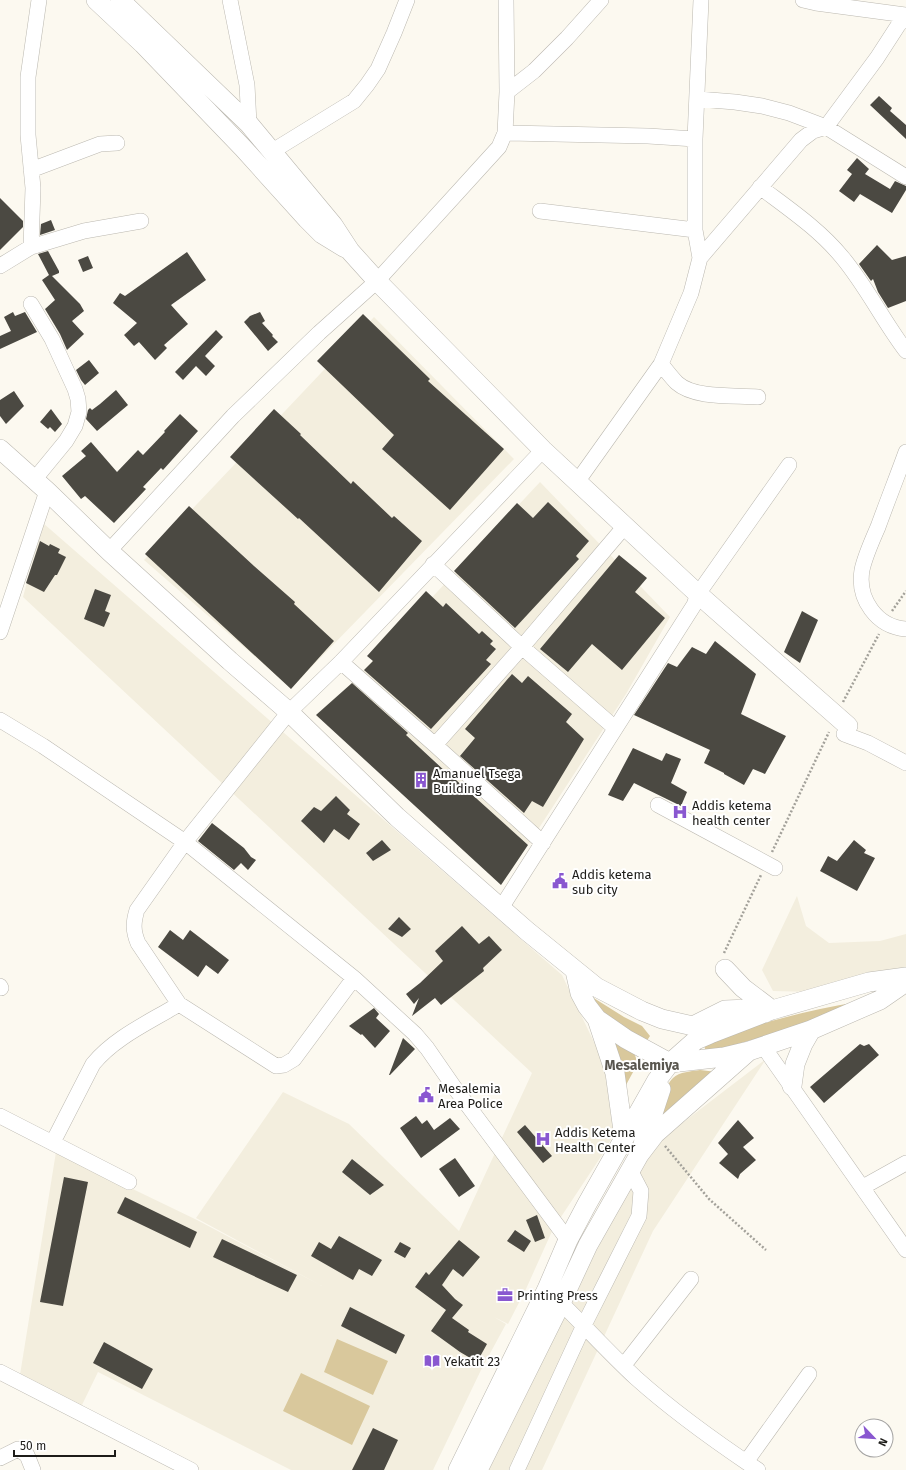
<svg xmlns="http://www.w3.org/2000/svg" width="906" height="1470" font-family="'Fira Sans',sans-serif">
	<rect width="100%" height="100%" fill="#fcf9f0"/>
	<!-- built -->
	<path fill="#f3eede" d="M374 317 514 459 291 688 144 560Z
		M540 482 670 617 626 694 528 845 350 685Z
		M43 523 562 975 603 1061 618 1127 604 1152 553 1229 526 1289 508 1324 494 1317 506 1324 481 1370 433 1470H291L98 1372 81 1407 19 1381 56 1152 197 1220 322 1286 196 1218 283 1092 349 1124 459 1231 532 1073 23 597Z
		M797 896 806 926 829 943 880 941 906 934V972L850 993 773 991 762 970Z
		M766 1059 653 1231 542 1470H486L558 1314 651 1147Z"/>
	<!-- green -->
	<path fill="#d9c89c" d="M581 990 624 1017 642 1026 650 1036 646 1042 626 1036Z
		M858 1002 787 1030 713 1051 705 1049 703 1040C754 1026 805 1010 858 1002Z
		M608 1038 634 1053 638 1063 620 1096Z
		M700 1070 717 1072 655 1124C659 1112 664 1086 673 1078 679 1072 692 1071 700 1070Z
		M337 1339 388 1361 373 1395 324 1372Z
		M301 1373 370 1406 352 1445 283 1411Z"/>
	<!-- building -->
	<path fill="#4b4942" d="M879 96 892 108 890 111 906 125V139L870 105Z
		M857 158 869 169 865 174 890 189 895 181 906 186V190L892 213 860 194 854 202 839 191 852 174 847 170Z
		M0 198 23 221V227L0 250Z
		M51 220 55 230 40 235 41 224Z
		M877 245 892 260 906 256V301L888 308 878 292 873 279 871 281 859 264Z
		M48 251 59 271V273L52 276 80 304 84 311 72 321 84 334 67 350 60 334 45 309 55 300 42 280 49 275 38 254Z
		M187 252 206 280 171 305 188 324 164 345 167 348 155 360 139 342 134 346 124 335 137 323 113 303 120 293 125 296Z
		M88 256 93 268 83 272 78 260Z
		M13 312 15 316 25 312 37 332 0 349V336L11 331 4 317Z
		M260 312 265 321 262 323 273 335 272 336 278 342 268 351 244 322 250 316Z
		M363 314 430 379 428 381 504 449 450 510 382 449 394 435 317 361Z
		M216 330 223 337 205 356 215 366 206 376 196 366 183 380 175 372Z
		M89 360 99 373 85 385 81 380 76 370Z
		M116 390 128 405 97 431 86 419 88 410 90 408 92 410 100 404Z
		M14 391 24 406 6 424 0 416V400Z
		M51 409 62 424 55 432 50 427 48 429 40 422Z
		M274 409 301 434 300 435 351 484 353 481 392 518 394 516 422 541 379 592 299 518 298 519 230 457Z
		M180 414 198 431 163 470 161 468 143 487 146 489 114 523 85 496 81 499 62 476 86 456 81 451 91 442 117 472 138 450 143 455 165 432 164 431Z
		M548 502 589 541 576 556 579 559 515 628 454 571 517 503 533 518Z
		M189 506 254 566 295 602 294 604 334 641 291 689 145 554Z
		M40 541 49 546 50 544 60 549 58 553 66 557 57 575H55L44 592 26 583Z
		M619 555 647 578 635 592 665 618 622 670 592 644 568 672 540 649Z
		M95 589 111 595 105 611 110 613 104 627 84 619Z
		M426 591 443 607 446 603 479 634 482 631 493 641 490 644 496 649 486 660 491 664 431 729 364 670 373 661 367 656Z
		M802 611 818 620 800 663 784 652Z
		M715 641 756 674 741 714 786 736 765 774 753 769 744 785 724 774V773L704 763 710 750 634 715 668 663 677 667 692 647 706 654Z
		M512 674 522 683 528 676 572 714 566 722 584 739 543 807 532 801 524 813 460 756 475 738 465 729Z
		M352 683 408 733 406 735 446 772 448 769 458 778 456 780 528 845 501 885 316 715Z
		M633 748 662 761 666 753 681 759 671 783 687 792 681 806 634 783 623 801 608 795Z
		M336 796 350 810 347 814 360 824 349 840 334 829 324 843 301 821 314 807 321 811Z
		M212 823 244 848 251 857 256 860 248 870 241 863 234 870 198 841Z
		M382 840 391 850 373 861 366 853Z
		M854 840 866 850 864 853 875 858 857 891 820 871 828 856 837 861Z
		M399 917 411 929 402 937 388 929Z
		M462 926 479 944 489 936 502 950 483 968 484 971 441 1005 435 998 412 1016 419 998 414 1004 406 994 420 983 443 961 435 951Z
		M170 930 183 940 190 930 229 960 218 974 206 965 198 977 158 947Z
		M374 1008 379 1014 376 1018 390 1031 375 1048 362 1034 361 1035 349 1026Z
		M403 1038 415 1049 390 1075H389Z
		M860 1044 864 1046 869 1044 879 1055 824 1103 810 1087Z
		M416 1116 422 1124 427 1120 434 1130 450 1118 460 1129 421 1158 400 1128Z
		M738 1120 754 1138 743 1147 756 1160 740 1174 738 1179 719 1163 728 1154 718 1143Z
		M525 1125 552 1156 543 1163 517 1132Z
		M455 1158 475 1186 459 1197 439 1169Z
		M352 1159 384 1185 370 1195 342 1172Z
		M64 1177 88 1182 63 1306 40 1302Z
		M125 1197 197 1232 190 1248 117 1213Z
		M537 1215 545 1238 535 1242 526 1220Z
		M515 1230 531 1241 524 1252 507 1241Z
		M339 1236 382 1260 372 1276 359 1269 353 1280 311 1256 319 1242 331 1249Z
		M222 1239 297 1275 288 1292 213 1257Z
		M459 1240 480 1257 463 1277 453 1269 442 1285 455 1299 463 1305 452 1318 469 1330 468 1332 487 1344 477 1362 460 1352 431 1331 446 1310 415 1287 426 1272 429 1275Z
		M400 1242 411 1248 405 1258 394 1252Z
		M350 1307 405 1335 396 1354 341 1326Z
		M104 1342 153 1369 142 1389 93 1363Z
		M373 1428 398 1440 384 1470H352Z"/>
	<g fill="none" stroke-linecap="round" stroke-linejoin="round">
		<defs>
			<path id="minor" d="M230 0 247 85 249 124
				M803 0 816 3 906 15
				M507 92 534 71 567 38 601 0
				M698 99 735 102 762 106 789 113 826 127 906 177
				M505 133 648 136 695 139
				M271 152 354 101 367 85 378 69 394 33 407 0
				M31 170 100 144 117 143
				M760 187C789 209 819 229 842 257 867 287 883 321 906 351
				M540 211 695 230
				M31 247 84 231 141 221
				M700 258 801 140 813 131 826 127 877 58 899 24 906 18
				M0 266 31 247 33 188 28 135V77L39 0
				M31 304 52 339 75 389 78 399 79 412 75 426 66 441 34 480
				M661 364C666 370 671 377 677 383 695 399 735 395 758 397
				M906 452C897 477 887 502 878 527 872 541 865 556 862 570 857 599 877 627 906 629
				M577 482 661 364 691 293 700 258 695 230V139L701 0
				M109 551 233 416 319 333 377 281 499 147 505 133 507 92 506 0
				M433 564 522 647 615 728
				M0 632 47 491
				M341 662 435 745 543 843
				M0 720 43 746 185 842 354 978 415 1034 427 1048 454 1087 568 1240
				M844 734 868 743 906 763
				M435 745 522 647 625 526
				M658 805 775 868
				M501 908 694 605 698 594 789 465
				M354 978 294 1059 284 1065 276 1066 179 1004 138 943C133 931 133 923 137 910L185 842 289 712 341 662 543 450
				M0 986 1 988
				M763 1046 906 1250
				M0 1116 129 1182
				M53 1142 93 1064C115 1037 150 1022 179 1004
				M863 1187 906 1163
				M554 1296C582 1323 608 1352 636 1378 674 1412 716 1442 758 1470
				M624 1365 691 1279
				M0 1372 191 1470
				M0 1458 18 1449 27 1455 33 1470
				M746 1462 809 1374
				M517 1470 584 1325 639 1216 641 1191 630 1170"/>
			<path id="major" d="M96 0 143 44 243 148 307 219 322 234 345 248
				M120 0 249 124 333 225 350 251 377 281 543 450 698 594 848 726
				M0 449 47 491 109 551 230 661 289 712 397 817 527 931 596 987 642 1011 662 1019 693 1026 725 1010 749 1009 765 1013
				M725 969 743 988 772 1010
				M575 971 580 993 587 1006 597 1019 626 1039 670 1063 724 1057 749 1051 811 1030 880 1000 906 982
				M597 1019 615 1073 624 1138
				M792 1086 795 1064 803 1044 811 1030
				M643 1144 661 1089
				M458 1470 547 1289 568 1240 587 1204 657 1080 670 1063 696 1040 710 1034 772 1010 869 982 906 977
				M478 1470 561 1303 588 1245 639 1155 655 1134 749 1051"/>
		</defs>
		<!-- minor casing -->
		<use href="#minor" stroke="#bbb8b0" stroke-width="16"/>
		<!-- major casing -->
		<use href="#major" stroke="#bbb8b0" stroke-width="20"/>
		<!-- path -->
		<path stroke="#a3a19a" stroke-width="2.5" stroke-dasharray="2 2" stroke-linecap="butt" d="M892 611 906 591
			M843 702 879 634
			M772 852 829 732
			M724 953 761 875
			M665 1146 709 1199 766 1250"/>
		<!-- minor -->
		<use href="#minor" stroke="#fff" stroke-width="15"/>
		<!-- major -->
		<use href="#major" stroke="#fff" stroke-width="19"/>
	</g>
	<!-- icons -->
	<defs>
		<symbol id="building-bare" viewBox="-9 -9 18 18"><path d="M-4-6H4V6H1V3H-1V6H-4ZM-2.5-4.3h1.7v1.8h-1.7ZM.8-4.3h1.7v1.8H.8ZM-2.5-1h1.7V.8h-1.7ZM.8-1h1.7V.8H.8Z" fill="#8957d0" stroke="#fff" stroke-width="2.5" paint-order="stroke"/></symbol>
		<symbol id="hospital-bare" viewBox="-9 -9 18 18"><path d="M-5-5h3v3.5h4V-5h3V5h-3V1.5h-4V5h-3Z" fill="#8957d0" stroke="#fff" stroke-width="2.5" paint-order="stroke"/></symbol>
		<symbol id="civic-bare" viewBox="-9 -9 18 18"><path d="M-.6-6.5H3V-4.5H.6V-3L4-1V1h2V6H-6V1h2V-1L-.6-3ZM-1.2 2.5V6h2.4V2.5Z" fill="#8957d0" stroke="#fff" stroke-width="2.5" paint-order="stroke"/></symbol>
		<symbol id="office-bare" viewBox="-9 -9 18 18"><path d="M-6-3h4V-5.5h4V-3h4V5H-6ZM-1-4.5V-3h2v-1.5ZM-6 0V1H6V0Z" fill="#8957d0" stroke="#fff" stroke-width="2.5" paint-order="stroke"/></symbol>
		<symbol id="library-bare" viewBox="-9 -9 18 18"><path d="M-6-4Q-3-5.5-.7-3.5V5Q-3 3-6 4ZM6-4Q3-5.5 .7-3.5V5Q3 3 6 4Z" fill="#8957d0" stroke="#fff" stroke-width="2.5" paint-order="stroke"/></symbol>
	</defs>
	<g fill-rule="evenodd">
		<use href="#building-bare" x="410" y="769" width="22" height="22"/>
		<use href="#hospital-bare" x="669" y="801" width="22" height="22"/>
		<use href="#civic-bare" x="549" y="870" width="22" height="22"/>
		<use href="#civic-bare" x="415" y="1084" width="22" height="22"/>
		<use href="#hospital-bare" x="532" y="1128" width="22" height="22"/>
		<use href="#office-bare" x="494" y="1284" width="22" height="22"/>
		<use href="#library-bare" x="421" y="1350" width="22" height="22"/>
	</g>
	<g text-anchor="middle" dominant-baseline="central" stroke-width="4" stroke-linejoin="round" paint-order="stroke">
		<!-- poi labels -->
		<g font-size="13" fill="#1d1c19" stroke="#fff" text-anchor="start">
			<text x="433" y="773">Amanuel Tsega<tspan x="433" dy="15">Building</tspan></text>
			<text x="692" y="805">Addis ketema<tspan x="692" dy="15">health center</tspan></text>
			<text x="572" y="874">Addis ketema<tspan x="572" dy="15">sub city</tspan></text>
			<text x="438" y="1088">Mesalemia<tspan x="438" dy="15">Area Police</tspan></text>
			<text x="555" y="1132">Addis Ketema<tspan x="555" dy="15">Health Center</tspan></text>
			<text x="517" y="1295">Printing Press</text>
			<text x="444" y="1361">Yekatit 23</text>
		</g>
		<!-- neighbourhood labels -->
		<g font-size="14" font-weight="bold" fill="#59564f" stroke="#fff">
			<text x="642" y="1065">Mesalemiya</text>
		</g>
	</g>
	<!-- north arrow -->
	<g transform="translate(874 1438) rotate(115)"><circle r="19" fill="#ffffff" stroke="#a5a4a3"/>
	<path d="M0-3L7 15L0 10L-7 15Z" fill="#8957d0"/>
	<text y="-6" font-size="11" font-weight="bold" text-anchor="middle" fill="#1d1c19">N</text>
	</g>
	<!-- scale -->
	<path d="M14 1450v6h101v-6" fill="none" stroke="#1d1c19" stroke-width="2"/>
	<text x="20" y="1450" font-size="12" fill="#1d1c19" stroke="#ffffff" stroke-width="3" paint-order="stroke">50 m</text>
</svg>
